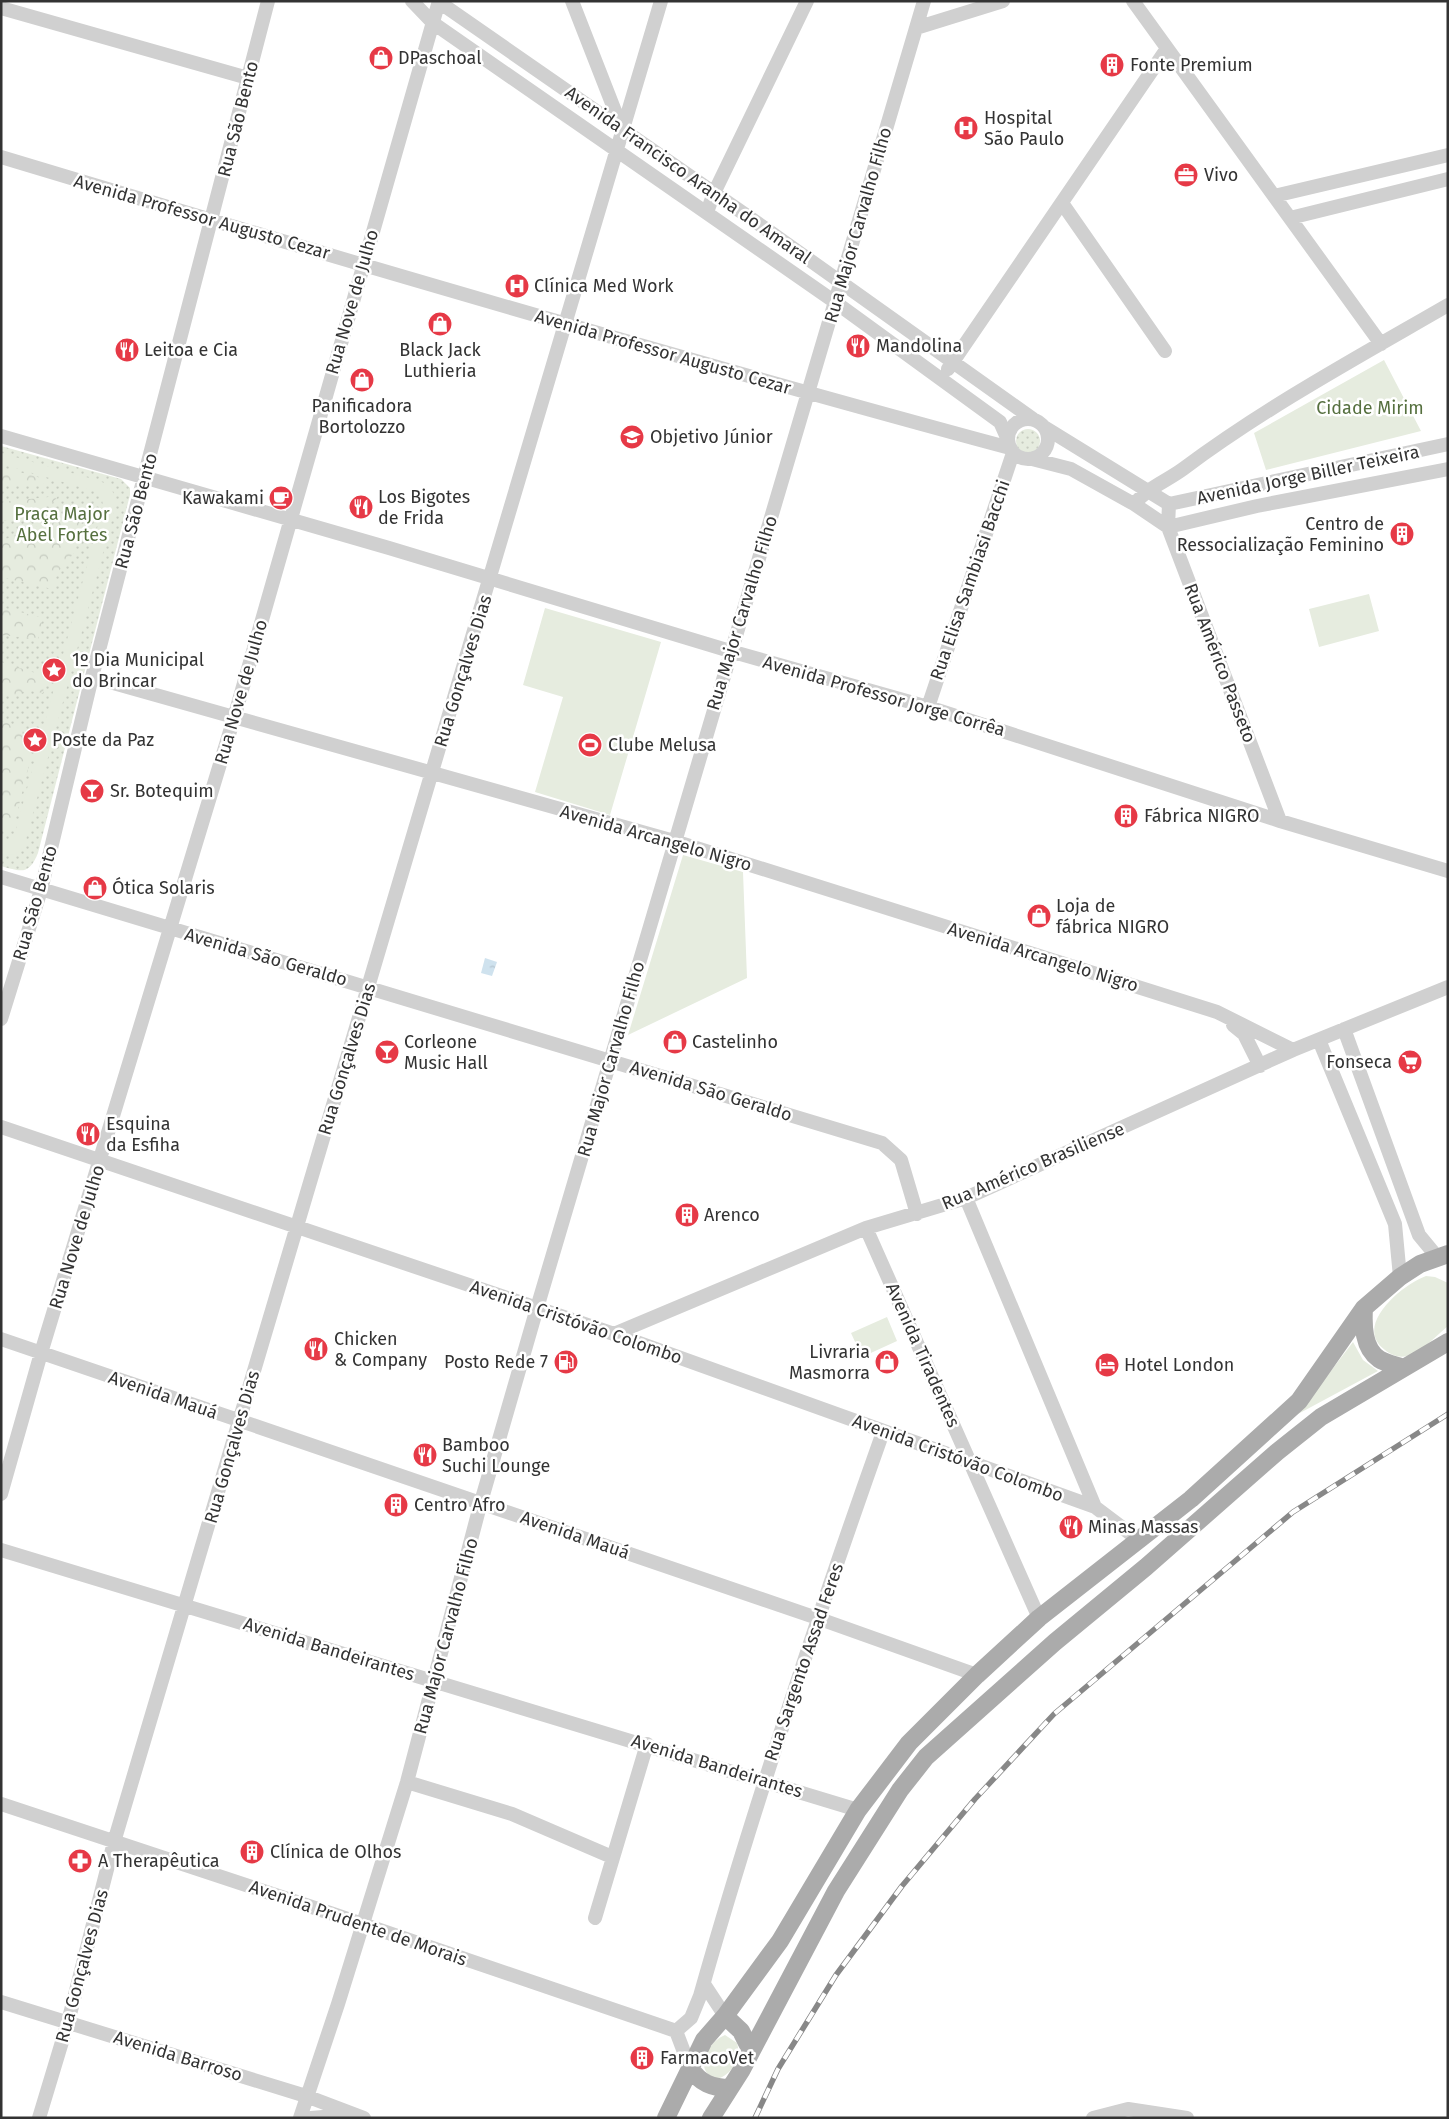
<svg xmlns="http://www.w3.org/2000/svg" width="1449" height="2119" font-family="'Fira Sans',sans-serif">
	<defs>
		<pattern id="grass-dots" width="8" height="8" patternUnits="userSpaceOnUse" patternTransform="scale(1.25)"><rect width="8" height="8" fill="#e6ecdf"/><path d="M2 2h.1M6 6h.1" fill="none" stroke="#c6cbc0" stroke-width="1.8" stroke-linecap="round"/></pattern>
		<pattern id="forest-crowns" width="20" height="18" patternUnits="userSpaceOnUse" patternTransform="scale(1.25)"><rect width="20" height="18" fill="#e6ecdf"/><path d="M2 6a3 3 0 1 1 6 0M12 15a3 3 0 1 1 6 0" fill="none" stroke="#c6cbc0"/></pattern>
		<pattern id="water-ripples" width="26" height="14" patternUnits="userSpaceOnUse" patternTransform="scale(1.25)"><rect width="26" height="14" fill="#cfe2ee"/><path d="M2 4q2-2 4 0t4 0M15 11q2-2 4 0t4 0" fill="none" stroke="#b2c2cd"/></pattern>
	</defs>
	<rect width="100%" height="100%" fill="#fff"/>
	<!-- grass -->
	<path fill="url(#grass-dots)" d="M1016 441a12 12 0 1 1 24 0a12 12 0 1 1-24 0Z
		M1 446 121 479 130 488V495L38 853C29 875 22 872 1 866Z"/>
	<!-- forest -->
	<path fill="url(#forest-crowns)" d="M1 467 52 481 37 486 1 484Z
		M58 496 52 504 1 522V502Z
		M69 513 82 525 74 553 58 572 52 589 1 577V541Z
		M1 607 43 618 38 639 1 635Z
		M1 662 45 676 43 693 26 690 16 696 1 695Z
		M1 721 23 727 22 741 31 757 13 829 4 835 1 820Z"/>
	<!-- garden -->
	<path fill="#e6ecdf" d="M1384 360 1421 431 1266 470 1254 433Z
		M1 453 100 481 110 486 117 501 24 847 14 855 1 854V841H8L14 837 103 506 102 499 94 491 1 464Z
		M1369 594 1379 631 1319 647 1309 609Z
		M545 608 661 642 610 815 535 792 563 697 523 685Z
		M683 855 743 872 747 978 628 1035Z
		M1426 1276 1435 1277 1448 1283V1326C1436 1336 1422 1352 1407 1356 1399 1358 1391 1355 1385 1350 1352 1326 1403 1284 1426 1276Z
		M887 1317 897 1341 862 1357 851 1333Z
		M1353 1342 1363 1360 1378 1371 1298 1414Z
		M725 2035 737 2043C742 2058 731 2076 716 2079 692 2070 708 2042 725 2035Z"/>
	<!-- water -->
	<path fill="url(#water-ripples)" d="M485 958 497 962 492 976 481 973Z"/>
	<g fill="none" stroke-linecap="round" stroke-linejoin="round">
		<!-- minor -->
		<path stroke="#d0d0d0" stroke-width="14" d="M412 1 433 23 835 302 1000 422 1008 440
			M572 1 622 129
			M1133 1 1381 344
			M439 2 766 229 1033 419
			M1 8 248 78
			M916 28 1003 1
			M1 157C336 258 672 357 1010 448
			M1274 196 1448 155
			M1062 203 1165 351
			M707 212 714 193 807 1
			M1290 218 1448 179
			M948 369 1166 50
			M1008 439a20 20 0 1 1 40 0a20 20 0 1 1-40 0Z
			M1044 427 1169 504
			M1 436 389 548 730 651 928 707 1280 821 1448 871
			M1032 459 1071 469 1134 504 1168 527
			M1134 504C1149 487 1165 482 1183 469 1266 407 1358 357 1448 305
			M1169 504 1168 527 1280 821
			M1169 504 1448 444
			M1168 527 1257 506 1448 469
			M92 677 674 841 1217 1012 1293 1050
			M928 707 1013 453
			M1 877 882 1143 901 1160 917 1214
			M1 1019 41 890 92 677 268 1
			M1233 1025 1244 1034 1260 1066
			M1344 1029 1419 1235 1438 1258
			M1319 1040 1395 1224 1400 1277
			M1 1127 614 1334 1095 1507 1140 1541
			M966 1198 1095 1507
			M866 1228 1039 1618
			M614 1334 866 1228 966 1198 1293 1050 1448 987
			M1 1339 817 1618 977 1675
			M1 1494 41 1353 234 718 439 1
			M1 1550 858 1810
			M407 1782 512 1814 612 1857
			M1 1804 330 1913 676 2031
			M595 1918 647 1744
			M704 1984 725 2016
			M1 2002 306 2096 364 2118
			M676 2031 691 2018 700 1996C754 1805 817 1618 883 1432
			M676 2031 690 2068
			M39 2118 68 2022 114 1842 661 1
			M300 2118 338 2004 407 1782 481 1502 537 1308 924 1
			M311 2118 347 2115
			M1093 2118 1128 2109 1187 2118"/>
		<!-- major -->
		<path stroke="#ababab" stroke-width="18" d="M1364 1308C1363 1325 1363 1348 1379 1359 1385 1363 1395 1365 1401 1367
			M725 2016 741 2031 751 2051
			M690 2068C700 2083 712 2088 730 2088
			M666 2118 704 2040 725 2016 780 1941 858 1810 909 1743 977 1675 1039 1618 1191 1499 1299 1401 1364 1308 1400 1277 1420 1264 1448 1254
			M711 2118 741 2071 836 1891 900 1790 926 1757 1055 1642 1146 1567 1277 1452 1321 1417 1448 1342"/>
		<defs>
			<path id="rail" d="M755 2118 778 2069 836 1975 902 1886 975 1799 1054 1714 1293 1512 1448 1414"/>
		</defs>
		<!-- rail casing -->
		<use href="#rail" stroke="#888" stroke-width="5.5"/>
		<!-- rail -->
		<use href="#rail" stroke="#fff" stroke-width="4" stroke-dasharray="11" stroke-linecap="butt"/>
	</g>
	<!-- icons -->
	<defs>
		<symbol id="shop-disc" viewBox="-11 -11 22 22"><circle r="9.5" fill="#e63946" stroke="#fff"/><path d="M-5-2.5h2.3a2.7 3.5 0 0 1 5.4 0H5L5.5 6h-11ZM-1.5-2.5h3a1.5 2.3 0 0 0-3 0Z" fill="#fff"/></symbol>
		<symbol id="building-disc" viewBox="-11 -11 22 22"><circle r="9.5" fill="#e63946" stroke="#fff"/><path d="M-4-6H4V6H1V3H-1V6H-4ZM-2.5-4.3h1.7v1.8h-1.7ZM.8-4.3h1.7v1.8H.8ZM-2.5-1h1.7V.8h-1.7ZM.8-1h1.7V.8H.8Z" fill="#fff"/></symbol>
		<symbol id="hospital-disc" viewBox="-11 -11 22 22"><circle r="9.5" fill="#e63946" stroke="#fff"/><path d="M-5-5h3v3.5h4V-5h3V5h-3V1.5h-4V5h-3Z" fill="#fff"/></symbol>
		<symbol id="office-disc" viewBox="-11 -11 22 22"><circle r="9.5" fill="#e63946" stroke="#fff"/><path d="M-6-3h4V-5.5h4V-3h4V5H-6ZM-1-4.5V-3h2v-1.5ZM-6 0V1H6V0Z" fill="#fff"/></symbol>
		<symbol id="restaurant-disc" viewBox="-11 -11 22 22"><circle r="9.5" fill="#e63946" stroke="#fff"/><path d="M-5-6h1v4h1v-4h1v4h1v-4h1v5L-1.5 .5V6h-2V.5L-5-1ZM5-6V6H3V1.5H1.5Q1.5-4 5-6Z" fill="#fff"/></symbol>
		<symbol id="school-disc" viewBox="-11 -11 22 22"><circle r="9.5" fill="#e63946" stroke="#fff"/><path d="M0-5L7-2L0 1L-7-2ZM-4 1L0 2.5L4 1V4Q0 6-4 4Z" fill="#fff"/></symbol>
		<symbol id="cafe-disc" viewBox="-11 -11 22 22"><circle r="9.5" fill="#e63946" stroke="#fff"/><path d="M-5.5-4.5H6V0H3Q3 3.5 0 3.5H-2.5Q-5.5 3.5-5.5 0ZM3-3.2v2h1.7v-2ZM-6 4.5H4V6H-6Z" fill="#fff"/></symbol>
		<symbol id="sight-disc" viewBox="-11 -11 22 22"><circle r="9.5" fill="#e63946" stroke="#fff"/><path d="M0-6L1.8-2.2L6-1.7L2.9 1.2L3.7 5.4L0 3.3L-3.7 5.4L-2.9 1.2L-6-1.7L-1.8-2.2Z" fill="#fff"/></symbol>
		<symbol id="stadium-disc" viewBox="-11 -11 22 22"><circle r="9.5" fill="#e63946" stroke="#fff"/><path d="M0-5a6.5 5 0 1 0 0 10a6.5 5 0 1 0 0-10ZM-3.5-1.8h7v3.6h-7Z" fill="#fff"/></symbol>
		<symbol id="bar-disc" viewBox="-11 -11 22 22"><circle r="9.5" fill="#e63946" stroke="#fff"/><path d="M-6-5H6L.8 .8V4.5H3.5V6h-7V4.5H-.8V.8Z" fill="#fff"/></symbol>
		<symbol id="supermarket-disc" viewBox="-11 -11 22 22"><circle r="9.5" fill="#e63946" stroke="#fff"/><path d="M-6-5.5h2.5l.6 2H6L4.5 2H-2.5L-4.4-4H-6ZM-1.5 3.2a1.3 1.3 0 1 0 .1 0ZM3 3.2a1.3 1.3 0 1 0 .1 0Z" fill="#fff"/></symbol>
		<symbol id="fuel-disc" viewBox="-11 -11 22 22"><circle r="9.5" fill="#e63946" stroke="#fff"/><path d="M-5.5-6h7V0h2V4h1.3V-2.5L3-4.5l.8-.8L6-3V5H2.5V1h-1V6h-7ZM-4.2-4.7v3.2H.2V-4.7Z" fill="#fff"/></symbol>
		<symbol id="hotel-disc" viewBox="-11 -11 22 22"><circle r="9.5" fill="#e63946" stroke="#fff"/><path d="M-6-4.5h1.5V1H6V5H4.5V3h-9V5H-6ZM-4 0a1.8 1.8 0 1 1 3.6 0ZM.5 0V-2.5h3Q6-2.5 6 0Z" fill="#fff"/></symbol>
		<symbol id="pharmacy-disc" viewBox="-11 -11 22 22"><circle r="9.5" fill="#e63946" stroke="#fff"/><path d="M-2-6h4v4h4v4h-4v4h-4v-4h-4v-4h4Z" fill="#fff"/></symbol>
	</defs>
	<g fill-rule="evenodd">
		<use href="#shop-disc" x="367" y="44" width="28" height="28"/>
		<use href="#building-disc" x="1098" y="51" width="28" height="28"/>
		<use href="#hospital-disc" x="952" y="114" width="28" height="28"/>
		<use href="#office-disc" x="1172" y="161" width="28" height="28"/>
		<use href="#hospital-disc" x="503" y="272" width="28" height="28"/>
		<use href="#shop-disc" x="426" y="310" width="28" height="28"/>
		<use href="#restaurant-disc" x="844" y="332" width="28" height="28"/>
		<use href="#restaurant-disc" x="113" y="336" width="28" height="28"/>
		<use href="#shop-disc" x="348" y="366" width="28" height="28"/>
		<use href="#school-disc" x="618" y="423" width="28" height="28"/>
		<use href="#cafe-disc" x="267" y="484" width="28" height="28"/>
		<use href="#restaurant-disc" x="347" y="493" width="28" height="28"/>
		<use href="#building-disc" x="1388" y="520" width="28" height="28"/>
		<use href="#sight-disc" x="40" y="656" width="28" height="28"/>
		<use href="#sight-disc" x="21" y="726" width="28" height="28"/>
		<use href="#stadium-disc" x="576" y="731" width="28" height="28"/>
		<use href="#bar-disc" x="78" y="777" width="28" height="28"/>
		<use href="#building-disc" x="1112" y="802" width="28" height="28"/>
		<use href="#shop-disc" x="81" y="874" width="28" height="28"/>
		<use href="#shop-disc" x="1025" y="902" width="28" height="28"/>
		<use href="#shop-disc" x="661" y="1028" width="28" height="28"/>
		<use href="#bar-disc" x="373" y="1038" width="28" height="28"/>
		<use href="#supermarket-disc" x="1396" y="1048" width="28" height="28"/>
		<use href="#restaurant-disc" x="74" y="1120" width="28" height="28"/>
		<use href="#building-disc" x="673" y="1201" width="28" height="28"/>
		<use href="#restaurant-disc" x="302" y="1335" width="28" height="28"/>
		<use href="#fuel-disc" x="552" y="1348" width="28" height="28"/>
		<use href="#shop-disc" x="873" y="1348" width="28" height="28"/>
		<use href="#hotel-disc" x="1093" y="1351" width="28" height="28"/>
		<use href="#restaurant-disc" x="411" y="1441" width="28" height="28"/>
		<use href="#building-disc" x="382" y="1491" width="28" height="28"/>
		<use href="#restaurant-disc" x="1057" y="1513" width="28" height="28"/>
		<use href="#building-disc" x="238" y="1838" width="28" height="28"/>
		<use href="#pharmacy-disc" x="66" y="1847" width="28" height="28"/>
		<use href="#building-disc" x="628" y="2044" width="28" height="28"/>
	</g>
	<g text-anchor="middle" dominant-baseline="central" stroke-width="5" stroke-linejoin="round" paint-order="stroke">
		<!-- poi labels -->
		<g font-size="18" fill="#333" stroke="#fff" text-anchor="start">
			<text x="398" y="58">DPaschoal</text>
			<text x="1130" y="65">Fonte Premium</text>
			<text x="984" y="118">Hospital<tspan x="984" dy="21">São Paulo</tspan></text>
			<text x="1204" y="175">Vivo</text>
			<text x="534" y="286">Clínica Med Work</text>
			<text x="876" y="346">Mandolina</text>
			<text x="144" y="350">Leitoa e Cia</text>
			<text x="440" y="350" text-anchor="middle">Black Jack<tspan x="440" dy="21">Luthieria</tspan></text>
			<text x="362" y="406" text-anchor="middle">Panificadora<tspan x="362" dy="21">Bortolozzo</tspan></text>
			<text x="650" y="437">Objetivo Júnior</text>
			<text x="378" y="497">Los Bigotes<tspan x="378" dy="21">de Frida</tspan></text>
			<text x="264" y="498" text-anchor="end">Kawakami</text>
			<text x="1384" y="524" text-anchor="end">Centro de<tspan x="1384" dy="21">Ressocialização Feminino</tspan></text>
			<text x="72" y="660">1º Dia Municipal<tspan x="72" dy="21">do Brincar</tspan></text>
			<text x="52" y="740">Poste da Paz</text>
			<text x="608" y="745">Clube Melusa</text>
			<text x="110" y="791">Sr. Botequim</text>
			<text x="1144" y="816">Fábrica NIGRO</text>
			<text x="112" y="888">Ótica Solaris</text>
			<text x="1056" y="906">Loja de<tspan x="1056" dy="21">fábrica NIGRO</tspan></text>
			<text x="404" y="1042">Corleone<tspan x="404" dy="21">Music Hall</tspan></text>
			<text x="692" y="1042">Castelinho</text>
			<text x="1392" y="1062" text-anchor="end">Fonseca</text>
			<text x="106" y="1124">Esquina<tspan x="106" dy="21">da Esfiha</tspan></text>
			<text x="704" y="1215">Arenco</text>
			<text x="334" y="1339">Chicken<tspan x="334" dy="21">&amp; Company</tspan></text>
			<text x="870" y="1352" text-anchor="end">Livraria<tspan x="870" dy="21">Masmorra</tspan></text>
			<text x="548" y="1362" text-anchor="end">Posto Rede 7</text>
			<text x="1124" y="1365">Hotel London</text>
			<text x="442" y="1445">Bamboo<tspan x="442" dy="21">Suchi Lounge</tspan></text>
			<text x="414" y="1505">Centro Afro</text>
			<text x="1088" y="1527">Minas Massas</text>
			<text x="270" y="1852">Clínica de Olhos</text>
			<text x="98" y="1861">A Therapêutica</text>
			<text x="660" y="2058">FarmacoVet</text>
		</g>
		<!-- street labels -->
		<g font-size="18" fill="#333" stroke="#fff">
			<text transform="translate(238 119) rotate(-76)">Rua São Bento</text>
			<text transform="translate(688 175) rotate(35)">Avenida Francisco Aranha do Amaral</text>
			<text transform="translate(202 217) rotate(16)">Avenida Professor Augusto Cezar</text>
			<text transform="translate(858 225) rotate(-74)">Rua Major Carvalho Filho</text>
			<text transform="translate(352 302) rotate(-74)">Rua Nove de Julho</text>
			<text transform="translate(663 352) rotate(16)">Avenida Professor Augusto Cezar</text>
			<text transform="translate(1308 475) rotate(-12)">Avenida Jorge Biller Teixeira</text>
			<text transform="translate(136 511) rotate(-75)">Rua São Bento</text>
			<text transform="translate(970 580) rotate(-71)">Rua Elisa Sambiasi Bacchi</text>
			<text transform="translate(742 613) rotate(-73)">Rua Major Carvalho Filho</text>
			<text transform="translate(1220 663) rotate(69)">Rua Américo Passeto</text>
			<text transform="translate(463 671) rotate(-73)">Rua Gonçalves Dias</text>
			<text transform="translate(241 692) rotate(-74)">Rua Nove de Julho</text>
			<text transform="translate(884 696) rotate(16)">Avenida Professor Jorge Corrêa</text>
			<text transform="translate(656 838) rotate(16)">Avenida Arcangelo Nigro</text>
			<text transform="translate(35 903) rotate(-74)">Rua São Bento</text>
			<text transform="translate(266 957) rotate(16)">Avenida São Geraldo</text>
			<text transform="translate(1043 957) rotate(17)">Avenida Arcangelo Nigro</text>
			<text transform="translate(347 1059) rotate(-73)">Rua Gonçalves Dias</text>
			<text transform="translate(611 1059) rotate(-74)">Rua Major Carvalho Filho</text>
			<text transform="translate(711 1091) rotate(17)">Avenida São Geraldo</text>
			<text transform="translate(1033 1166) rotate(-23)">Rua Américo Brasiliense</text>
			<text transform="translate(77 1237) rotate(-73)">Rua Nove de Julho</text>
			<text transform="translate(576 1322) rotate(19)">Avenida Cristóvão Colombo</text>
			<text transform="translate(923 1355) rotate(66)">Avenida Tiradentes</text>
			<text transform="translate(163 1395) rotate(19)">Avenida Mauá</text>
			<text transform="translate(232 1447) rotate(-74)">Rua Gonçalves Dias</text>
			<text transform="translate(958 1458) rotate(20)">Avenida Cristóvão Colombo</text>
			<text transform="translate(575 1535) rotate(19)">Avenida Mauá</text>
			<text transform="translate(446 1636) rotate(-75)">Rua Major Carvalho Filho</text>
			<text transform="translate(329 1649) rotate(17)">Avenida Bandeirantes</text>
			<text transform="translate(804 1662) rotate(-71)">Rua Sargento Assad Feres</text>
			<text transform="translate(717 1766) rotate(17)">Avenida Bandeirantes</text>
			<text transform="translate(358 1923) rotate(19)">Avenida Prudente de Morais</text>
			<text transform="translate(82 1966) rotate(-75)">Rua Gonçalves Dias</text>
			<text transform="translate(178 2056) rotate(17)">Avenida Barroso</text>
		</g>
		<!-- park labels -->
		<g font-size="18" fill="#56703f" stroke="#fff">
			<text x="1370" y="408">Cidade Mirim</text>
			<text x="62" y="514">Praça Major<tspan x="62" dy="21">Abel Fortes</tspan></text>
		</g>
	</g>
	<!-- border -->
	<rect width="1449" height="2119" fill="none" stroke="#333333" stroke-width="5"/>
</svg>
